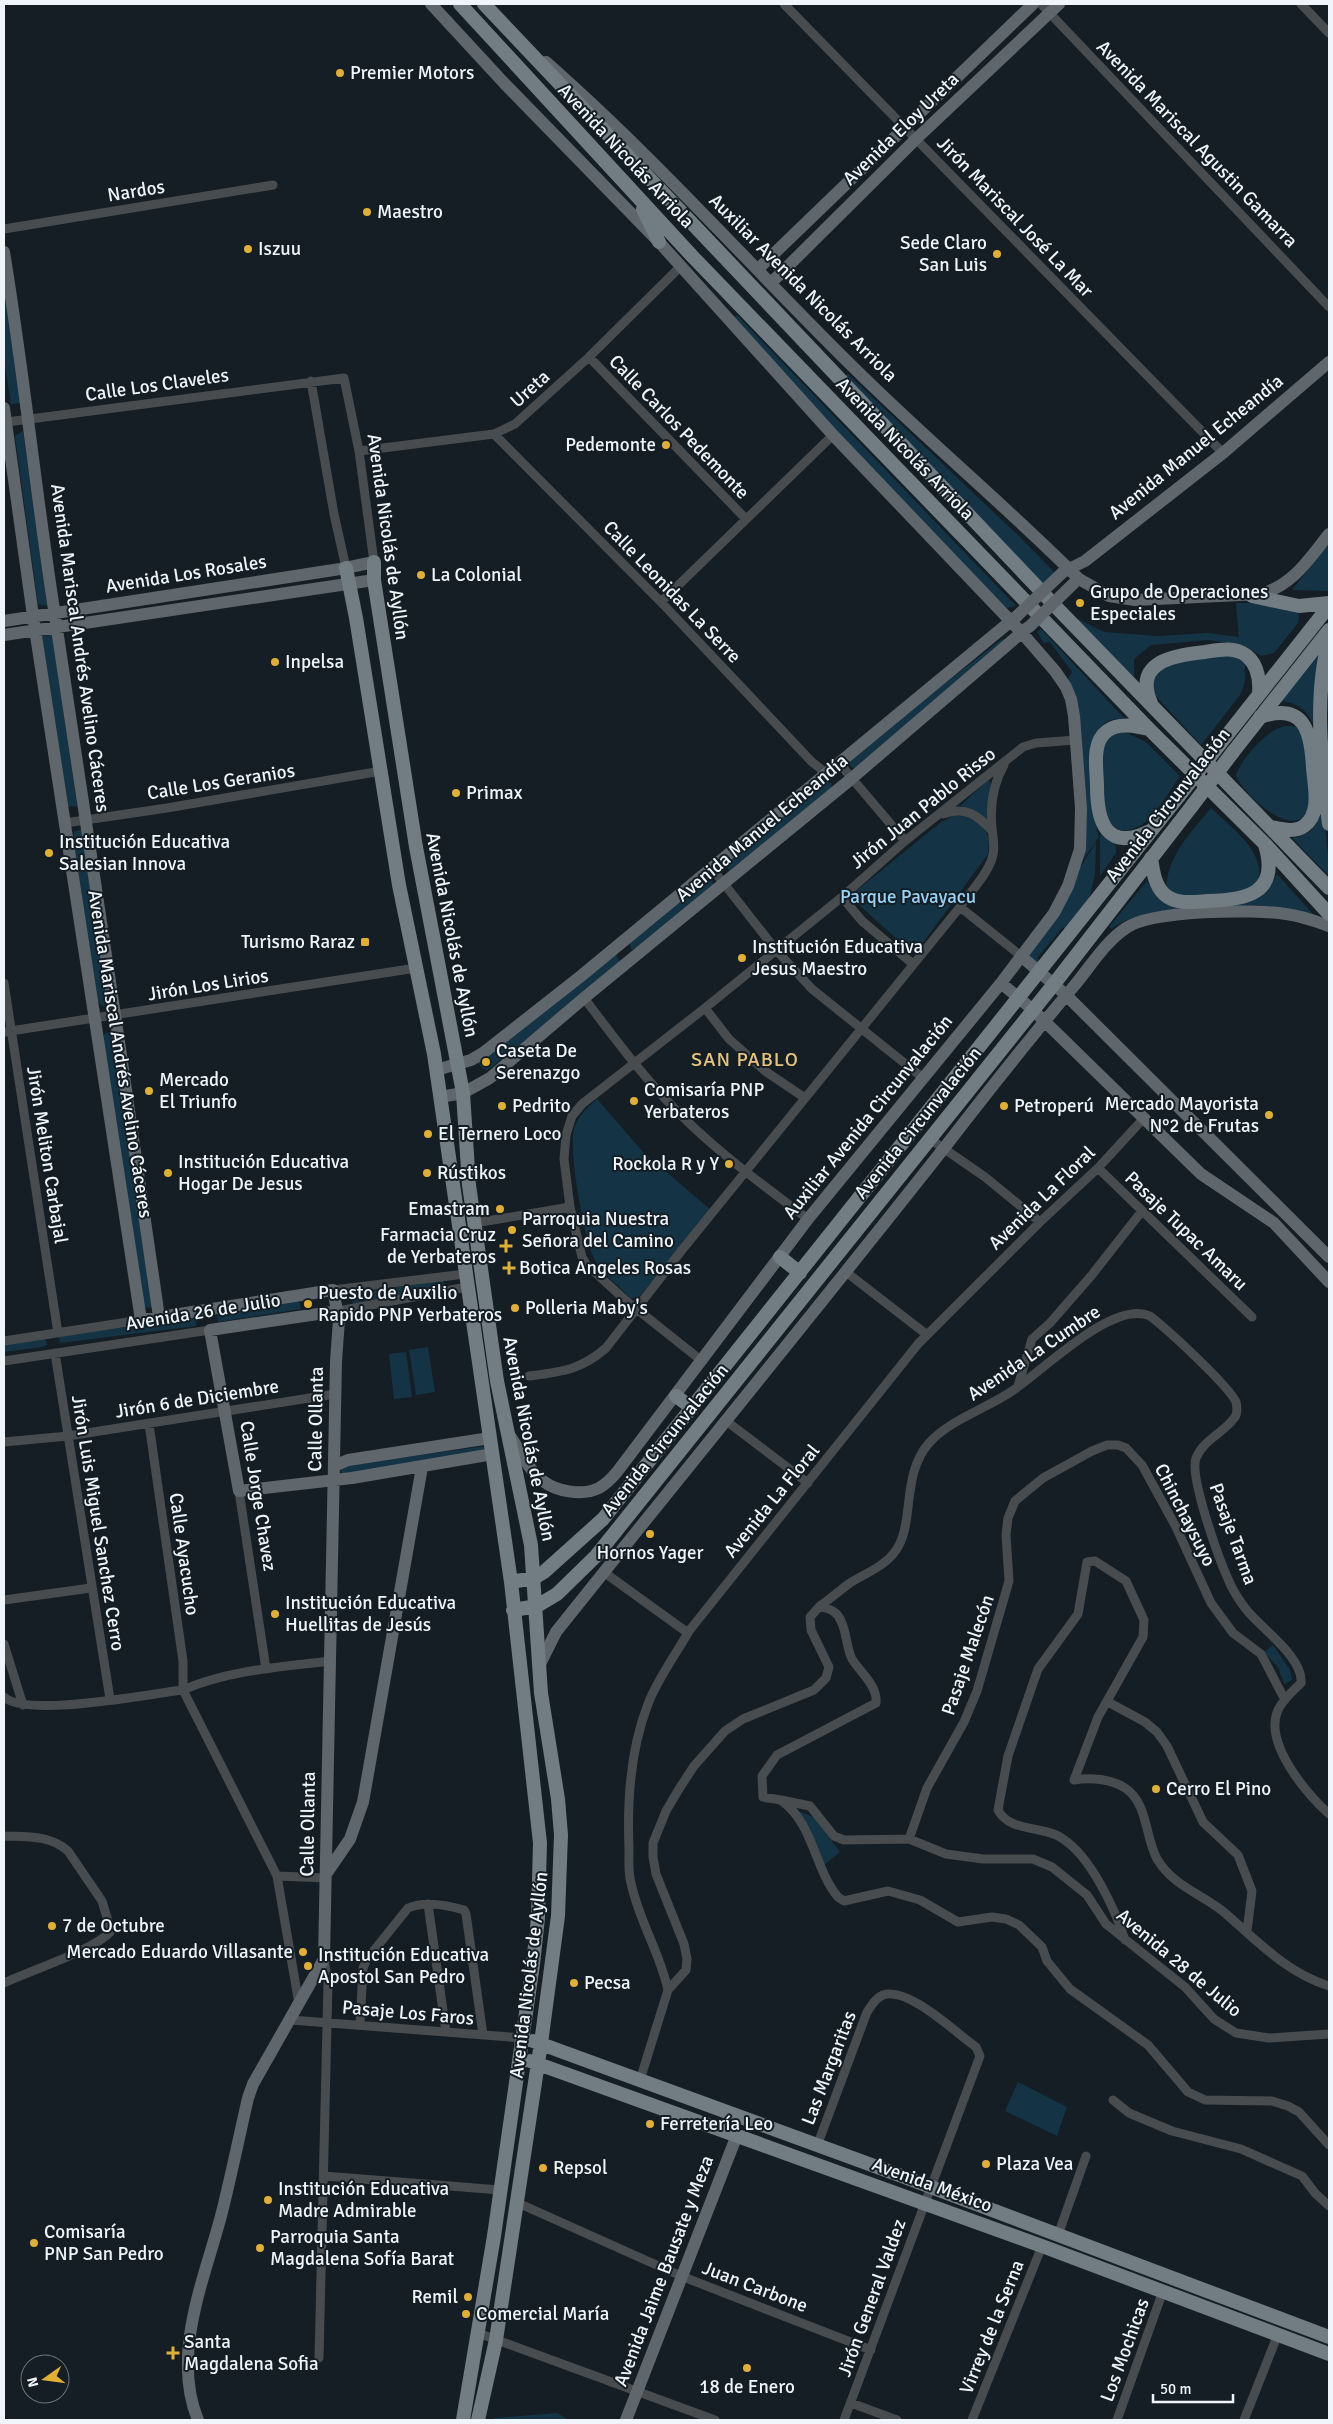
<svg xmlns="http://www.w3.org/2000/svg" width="1333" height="2424" font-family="Signika,sans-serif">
	<rect width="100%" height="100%" fill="#141e24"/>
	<!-- green -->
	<path fill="#143446" d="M4 287 22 403 11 404 4 359Z
		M737 315 1016 606 1007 608 868 466 734 317Z
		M848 374 1022 539 1056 574 1045 586 844 376Z
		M23 431 47 606 38 604 15 436Z
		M1329 544V591L1292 590Z
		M1236 603H1254L1297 611 1299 616 1298 623 1274 653 1261 656 1243 645 1209 640 1151 645 1134 659V677L1076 618 1104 632 1157 636 1208 633 1239 637Z
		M1041 629 1124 718C1118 719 1110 719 1105 723 1084 736 1092 815 1099 837L1078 867 1077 702 1068 679 1072 672 1050 642 1044 643 1037 632Z
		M52 635 77 806 67 807 42 636Z
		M1002 639 1005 640 855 769 850 766 849 758Z
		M1324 645 1316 731C1309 711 1300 703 1279 701Z
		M1236 655 1247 665 1244 669C1247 679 1244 685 1240 695L1201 745 1155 695 1153 682 1157 670 1170 661Z
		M1298 724 1301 728C1304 747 1315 791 1308 809 1294 845 1238 788 1236 775 1241 759 1275 718 1294 727Z
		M1125 732 1146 742 1180 776C1170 790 1154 819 1139 826 1102 845 1103 798 1103 776 1102 768 1100 757 1102 749 1105 738 1114 733 1125 732Z
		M826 780 831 783 832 789 729 871 725 862Z
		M987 781H990L991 785 989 821 960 806Z
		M1322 796C1323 823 1329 849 1329 876L1292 838C1319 833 1318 820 1322 796Z
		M1211 808C1230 827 1267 852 1258 882 1245 895 1191 903 1175 893 1172 892 1169 888 1166 885 1170 853 1191 832 1211 808Z
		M953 816H964L982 824 989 839 988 854 917 951H910L857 903 856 891 940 823Z
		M81 829 84 835 107 1001 103 1007 98 1001 73 838 74 832Z
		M1100 834 1116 845V853L1100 876Z
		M1096 842 1095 875 1088 903 1066 930 1063 927 1037 958 1041 962 1038 967 1025 957Z
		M1277 874 1313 914 1260 905 1224 908C1249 902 1265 899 1277 874Z
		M708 877 712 880 714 886 635 950 631 949 629 941Z
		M1147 881 1159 900 1182 908C1160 913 1130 913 1112 929L1109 927Z
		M615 953 619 960V964L494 1065 487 1070 483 1069 478 1063V1058Z
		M111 1031 154 1305 150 1308 141 1307 103 1043 104 1034Z
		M597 1099 643 1152 712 1211 638 1298H630C620 1287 600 1271 594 1258 584 1239 568 1149 574 1129 578 1116 587 1108 597 1099Z
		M443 1280 445 1289 353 1303 350 1298 353 1294Z
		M299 1301 301 1309 218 1322 217 1312Z
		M196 1318V1326L60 1343 59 1336Z
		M45 1337 47 1345 42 1347 4 1352V1344Z
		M428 1347 435 1392 416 1395 409 1350Z
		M406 1352 412 1397 394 1399 389 1354Z
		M485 1446 486 1454 342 1475 340 1469 342 1466Z
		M1273 1645 1290 1670 1292 1680 1284 1684 1278 1667 1264 1652Z
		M799 1811 815 1818 840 1852 823 1866Z
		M1018 2082 1067 2107 1057 2136 1005 2111Z
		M557 2413 569 2420H493L494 2418Z"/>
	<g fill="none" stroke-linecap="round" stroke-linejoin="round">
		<!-- street -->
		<path stroke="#484c4f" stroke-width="9" d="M784 4 1223 453
			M1041 4 1329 307
			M1301 4 1329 33
			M4 229 273 185
			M589 357 746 519
			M311 381 334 514 346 568
			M7 422 344 378 359 451 374 562
			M494 434 661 602 812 762 826 773
			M359 451 494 434 515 424 589 357 681 266
			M661 602 833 435
			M839 763 905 841
			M943 814C965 806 978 815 992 831
			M65 823 167 808 381 771
			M711 867 776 950 812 989 923 1078
			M842 897 862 921 913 964
			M960 907 1021 956
			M4 983 58 1333
			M584 998C616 1040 648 1084 687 1121 724 1157 767 1188 808 1219
			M705 1008 729 1039 765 1071 805 1098
			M4 1032 416 968
			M930 1139 985 1177 1040 1222
			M1098 1168 1252 1317
			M475 1223 570 1207
			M846 1272 926 1334
			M333 1290 465 1274
			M338 1311 467 1287
			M4 1341 141 1320
			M55 1353 110 1699
			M4 1361 210 1330
			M702 1361 624 1299 586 1264 582 1257 570 1207 564 1159 566 1135 572 1116 582 1104 705 1008 842 897 905 841 1023 747 1036 743 1076 740
			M529 1376C561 1372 581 1370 606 1348L682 1250 960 907C970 892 989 873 993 855 995 846 993 837 992 828 990 806 993 784 1004 765
			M1018 1386 1032 1339 1050 1323 1091 1276 1142 1211
			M725 1420 808 1483
			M149 1424 183 1661V1690C228 1670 281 1667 330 1661
			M4 1442 68 1436 335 1394
			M239 1491 266 1669
			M605 1573 688 1633
			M4 1600 91 1588
			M820 1606C829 1609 837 1611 841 1621 847 1633 846 1647 852 1659 860 1672 878 1686 876 1703L777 1755 762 1776 763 1797C769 1799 777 1798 782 1801 813 1823 815 1870 838 1897L844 1901 888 1891 920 1900 958 1922 992 1917 1006 1919 1019 1925 1042 1947 1047 1961 1070 1989 1148 2045 1188 2092 1205 2100 1272 2101 1288 2106 1299 2112 1329 2145
			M4 1644 23 1705
			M4 1697C27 1718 148 1694 183 1690L277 1876 299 2004
			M1108 1702 1145 1722 1157 1732 1167 1746 1203 1822 1238 1855 1252 1891 1247 1931
			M1074 1780 1098 1717 1143 1637 1144 1620 1126 1581 1095 1561 1087 1562 1078 1614 1038 1669 1008 1756 998 1810C1010 1833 1044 1825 1063 1839 1091 1857 1115 1909 1125 1940
			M1074 1780C1090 1777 1112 1779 1125 1788 1148 1803 1145 1837 1157 1859 1173 1886 1202 1894 1225 1913 1257 1941 1287 1973 1329 1986
			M781 1800 810 1806 834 1836 844 1840 909 1839 946 1854 983 1859H1033L1052 1867 1087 1895 1106 1924 1185 1987 1214 2019 1236 2033 1269 2038 1329 2034
			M4 1836C27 1837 50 1835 68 1851L102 1901 111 1931C95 1950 29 1971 4 1983
			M909 1839 927 1788 964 1722 977 1691 1009 1581 1006 1535 1008 1518 1015 1501 1043 1478 1092 1451 1107 1445H1118L1126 1448 1142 1465 1176 1527 1211 1603 1233 1633 1261 1654 1285 1700
			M277 1876 326 1878
			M428 1904 446 2032
			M668 1990C660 1953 639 1921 631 1883 628 1873 629 1860 629 1849 627 1801 630 1750 648 1704 658 1678 675 1656 689 1631L918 1344 1040 1222 1098 1168 1144 1118
			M291 2020 522 2038
			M360 2025 363 1968 367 1959 408 1908C424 1901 447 1905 464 1910L466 1914 483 2035
			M640 2080 668 1990 686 1970 687 1959 684 1944 656 1874 653 1857V1843L666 1811 679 1789 694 1766 725 1731 743 1719 814 1690 826 1678 829 1667 811 1630 810 1617 820 1606C830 1599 840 1590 850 1583 864 1574 883 1567 894 1553 916 1526 900 1476 929 1443 951 1419 986 1409 1012 1391 1042 1372 1113 1299 1150 1316 1167 1329 1229 1386 1236 1402 1237 1407 1238 1413 1235 1417 1224 1433 1204 1439 1196 1458 1189 1476 1219 1559 1228 1579 1232 1589 1239 1600 1245 1608 1259 1627 1304 1657 1301 1683 1293 1691 1283 1699 1278 1710 1263 1743 1307 1794 1329 1814
			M1113 2100 1129 2113 1172 2131 1241 2149 1302 2176 1315 2193 1329 2206
			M817 2146 867 2012C872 2005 875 1998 883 1995 908 1986 956 2033 976 2047L980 2056 844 2420
			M324 2176 500 2190
			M518 2203 681 2276 871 2350
			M1058 2235 1086 2156
			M478 2333 715 2420
			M319 2358 328 1983 324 1959
			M851 2403 897 2420
			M972 2420 1042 2246
			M1117 2420 1163 2291
			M1244 2420 1278 2334"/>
		<!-- secondary -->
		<path stroke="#60676c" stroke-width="12" d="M431 4 504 83 659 242 833 435 1022 633 1055 671 1066 687 1071 699 1074 716 1081 808 1080 849 1068 886 1054 913 1001 983 808 1219 617 1472C612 1478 606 1484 599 1488 583 1496 557 1492 543 1481 528 1470 519 1448 508 1433
			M546 62C653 156 747 262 848 362 923 437 1004 504 1079 579L1109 596 1135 600 1261 594C1293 585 1309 559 1329 534
			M4 252C24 373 36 495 55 616 90 850 126 1083 159 1317
			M758 269 1033 4
			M771 283 916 139 1059 4
			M4 408 33 616 141 1320 333 1290 339 1320 336 1361 324 1959 253 2084 248 2098C239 2137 231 2177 221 2216 204 2280 171 2355 198 2420
			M1063 572 1085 561 1223 453 1329 362
			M4 621 340 569 374 562
			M4 635 374 580
			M1021 956 1066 995 1329 1257
			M1001 983 1033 1010 1201 1174 1274 1223 1329 1282
			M436 1070 471 1060 483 1053 581 976 1017 616
			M440 1097 463 1093 490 1078 584 998 851 779 1027 628
			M338 1311 210 1330 239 1491 352 1478 493 1454
			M334 1466 348 1460 490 1438
			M540 1664 556 1632C686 1469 819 1307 948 1143 989 1090 1031 1037 1074 986 1090 967 1105 942 1126 928 1152 910 1254 909 1286 914 1302 916 1315 921 1329 926
			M326 1874 350 1839 363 1802 422 1467
			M626 2420 737 2135"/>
		<!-- primary -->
		<path stroke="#727c83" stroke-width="14" d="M460 4 693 257 1149 729 1265 844 1329 914
			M484 4 1058 609 1329 888
			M643 209 659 242
			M374 562V580L416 847 463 1093 469 1185 497 1381 531 1545 541 1693 558 1799 561 1835 558 1916 541 2043 496 2340 478 2420
			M346 568 356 618 399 885 434 1054 511 1582 540 1843 538 1918 533 1964 494 2236 463 2420
			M1252 596 1299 606 1329 603
			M1329 641C1313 697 1322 767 1329 824
			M1151 703C1133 661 1175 655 1205 652 1218 650 1235 646 1247 656 1258 665 1260 682 1259 695
			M1260 717C1304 702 1311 731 1313 767 1314 785 1322 813 1304 826 1295 833 1281 829 1271 827
			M1149 729C1136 726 1119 722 1107 731 1091 743 1097 769 1097 786 1097 823 1107 852 1150 831
			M1220 744 1329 606
			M1233 752 1329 630
			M1151 858C1153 870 1154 884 1164 894 1176 905 1193 902 1208 901 1247 900 1280 893 1265 845
			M780 1257 800 1273
			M676 1396 692 1408
			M511 1582 534 1578 544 1572 603 1519 1179 796
			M513 1610 537 1606 557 1594 596 1556 1054 984 1192 806
			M533 2041 899 2175 1329 2337
			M530 2061 1042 2246 1329 2354"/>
		<!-- secondary-bridge -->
		<path stroke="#60676c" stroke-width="12" d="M1017 616 1061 574
			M1029 627 1074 583"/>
		<!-- primary-bridge -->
		<path stroke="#727c83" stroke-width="14" d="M1179 796 1220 744
			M1192 806 1233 752"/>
	</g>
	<!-- markers -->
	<g fill="#e0b034" stroke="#141e24" stroke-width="2">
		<circle cx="340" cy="73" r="5"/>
		<circle cx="367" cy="212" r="5"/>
		<circle cx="248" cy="249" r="5"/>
		<circle cx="997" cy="254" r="5"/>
		<circle cx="666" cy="445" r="5"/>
		<circle cx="421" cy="575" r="5"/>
		<circle cx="1080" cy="603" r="5"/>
		<circle cx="275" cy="662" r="5"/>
		<circle cx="456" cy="793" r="5"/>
		<circle cx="49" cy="853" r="5"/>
		<rect x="360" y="937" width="10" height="10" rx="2.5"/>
		<circle cx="742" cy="958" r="5"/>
		<circle cx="486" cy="1062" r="5"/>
		<circle cx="149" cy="1091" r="5"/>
		<circle cx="634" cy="1101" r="5"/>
		<circle cx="502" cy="1106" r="5"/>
		<circle cx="1004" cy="1106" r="5"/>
		<circle cx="1269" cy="1115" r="5"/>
		<circle cx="428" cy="1134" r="5"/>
		<circle cx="729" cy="1164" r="5"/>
		<circle cx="168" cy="1173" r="5"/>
		<circle cx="427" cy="1173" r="5"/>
		<circle cx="500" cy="1209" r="5"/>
		<circle cx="512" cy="1230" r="5"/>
		<path d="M503.5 1238.5h5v5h5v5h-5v5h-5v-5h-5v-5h5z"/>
		<path d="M506.5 1260.5h5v5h5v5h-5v5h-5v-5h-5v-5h5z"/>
		<circle cx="308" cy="1304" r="5"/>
		<circle cx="515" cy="1308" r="5"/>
		<circle cx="650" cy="1534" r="5"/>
		<circle cx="275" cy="1614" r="5"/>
		<circle cx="1156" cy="1789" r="5"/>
		<circle cx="52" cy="1926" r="5"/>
		<circle cx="303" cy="1952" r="5"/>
		<circle cx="308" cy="1966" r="5"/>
		<circle cx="574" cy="1983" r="5"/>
		<circle cx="650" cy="2124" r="5"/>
		<circle cx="986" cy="2164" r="5"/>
		<circle cx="543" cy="2168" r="5"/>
		<circle cx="268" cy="2200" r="5"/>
		<circle cx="34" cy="2243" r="5"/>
		<circle cx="260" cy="2248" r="5"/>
		<circle cx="468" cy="2297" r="5"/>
		<circle cx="466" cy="2314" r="5"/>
		<path d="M170.5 2345.5h5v5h5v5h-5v5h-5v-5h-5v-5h5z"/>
		<circle cx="747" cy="2368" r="5"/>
	</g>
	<g text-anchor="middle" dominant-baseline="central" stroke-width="4" stroke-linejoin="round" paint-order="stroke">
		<!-- poi labels -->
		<g font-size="19" fill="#eff5fa" stroke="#141e24" text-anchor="start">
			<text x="350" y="73">Premier Motors</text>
			<text x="377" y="212">Maestro</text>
			<text x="987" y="243" text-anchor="end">Sede Claro<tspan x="987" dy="22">San Luis</tspan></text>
			<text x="258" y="249">Iszuu</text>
			<text x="656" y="445" text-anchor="end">Pedemonte</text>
			<text x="431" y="575">La Colonial</text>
			<text x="1090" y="592">Grupo de Operaciones<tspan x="1090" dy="22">Especiales</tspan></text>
			<text x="285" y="662">Inpelsa</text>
			<text x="466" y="793">Primax</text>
			<text x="59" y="842">Institución Educativa<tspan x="59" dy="22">Salesian Innova</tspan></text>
			<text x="355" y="942" text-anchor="end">Turismo Raraz</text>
			<text x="752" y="947">Institución Educativa<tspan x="752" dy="22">Jesus Maestro</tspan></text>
			<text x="496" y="1051">Caseta De<tspan x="496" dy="22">Serenazgo</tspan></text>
			<text x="159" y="1080">Mercado<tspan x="159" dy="22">El Triunfo</tspan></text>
			<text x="644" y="1090">Comisaría PNP<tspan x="644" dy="22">Yerbateros</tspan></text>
			<text x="1259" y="1104" text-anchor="end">Mercado Mayorista<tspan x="1259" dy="22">N°2 de Frutas</tspan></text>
			<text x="512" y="1106">Pedrito</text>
			<text x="1014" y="1106">Petroperú</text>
			<text x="438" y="1134">El Ternero Loco</text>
			<text x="178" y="1162">Institución Educativa<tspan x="178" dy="22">Hogar De Jesus</tspan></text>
			<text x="719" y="1164" text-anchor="end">Rockola R y Y</text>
			<text x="437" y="1173">Rústikos</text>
			<text x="490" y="1209" text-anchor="end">Emastram</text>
			<text x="522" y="1219">Parroquia Nuestra<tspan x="522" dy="22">Señora del Camino</tspan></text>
			<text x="496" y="1235" text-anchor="end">Farmacia Cruz<tspan x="496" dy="22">de Yerbateros</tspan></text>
			<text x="519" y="1268">Botica Angeles Rosas</text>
			<text x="318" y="1293">Puesto de Auxilio<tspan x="318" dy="22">Rapido PNP Yerbateros</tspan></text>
			<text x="525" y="1308">Polleria Maby's</text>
			<text x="650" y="1553" text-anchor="middle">Hornos Yager</text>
			<text x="285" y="1603">Institución Educativa<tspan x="285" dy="22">Huellitas de Jesús</tspan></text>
			<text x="1166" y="1789">Cerro El Pino</text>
			<text x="62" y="1926">7 de Octubre</text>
			<text x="293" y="1952" text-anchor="end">Mercado Eduardo Villasante</text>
			<text x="318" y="1955">Institución Educativa<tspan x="318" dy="22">Apostol San Pedro</tspan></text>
			<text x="584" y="1983">Pecsa</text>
			<text x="660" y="2124">Ferretería Leo</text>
			<text x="996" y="2164">Plaza Vea</text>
			<text x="553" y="2168">Repsol</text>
			<text x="278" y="2189">Institución Educativa<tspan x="278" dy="22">Madre Admirable</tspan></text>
			<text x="44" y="2232">Comisaría<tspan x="44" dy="22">PNP San Pedro</tspan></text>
			<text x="270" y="2237">Parroquia Santa<tspan x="270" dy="22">Magdalena Sofía Barat</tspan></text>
			<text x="458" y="2297" text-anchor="end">Remil</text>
			<text x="476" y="2314">Comercial María</text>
			<text x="184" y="2342">Santa<tspan x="184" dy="22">Magdalena Sofia</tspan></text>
			<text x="747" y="2387" text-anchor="middle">18 de Enero</text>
		</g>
		<!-- street labels -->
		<g font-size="19" fill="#eff5fa" stroke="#141e24">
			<text transform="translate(901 129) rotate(-44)">Avenida Eloy Ureta</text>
			<text transform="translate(1197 144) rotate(46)">Avenida Mariscal Agustin Gamarra</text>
			<text transform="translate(626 156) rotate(47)">Avenida Nicolás Arriola</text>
			<text transform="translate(136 191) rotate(-9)">Nardos</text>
			<text transform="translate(1015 217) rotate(46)">Jirón Mariscal José La Mar</text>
			<text transform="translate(803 288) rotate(45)">Auxiliar Avenida Nicolás Arriola</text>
			<text transform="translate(157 385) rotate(-8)">Calle Los Claveles</text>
			<text transform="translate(530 389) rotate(-42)">Ureta</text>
			<text transform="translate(679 427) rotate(46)">Calle Carlos Pedemonte</text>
			<text transform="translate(1196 447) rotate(-39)">Avenida Manuel Echeandía</text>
			<text transform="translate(905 449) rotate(46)">Avenida Nicolás Arriola</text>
			<text transform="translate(388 537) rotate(82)">Avenida Nicolás de Ayllón</text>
			<text transform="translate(186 574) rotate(-9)">Avenida Los Rosales</text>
			<text transform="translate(672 592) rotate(46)">Calle Leonidas La Serre</text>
			<text transform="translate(80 648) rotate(82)">Avenida Mariscal Andrés Avelino Cáceres</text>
			<text transform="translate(221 782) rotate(-9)">Calle Los Geranios</text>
			<text transform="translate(1168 805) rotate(-52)">Avenida Circunvalación</text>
			<text transform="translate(923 808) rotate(-39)">Jirón Juan Pablo Risso</text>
			<text transform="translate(762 828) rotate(-40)">Avenida Manuel Echeandía</text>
			<text transform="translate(452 935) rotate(79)">Avenida Nicolás de Ayllón</text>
			<text transform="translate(208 985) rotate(-9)">Jirón Los Lirios</text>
			<text transform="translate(120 1054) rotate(81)">Avenida Mariscal Andrés Avelino Cáceres</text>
			<text transform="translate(868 1117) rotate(-51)">Auxiliar Avenida Circunvalación</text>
			<text transform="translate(918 1123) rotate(-51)">Avenida Circunvalación</text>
			<text transform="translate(47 1155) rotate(81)">Jirón Meliton Carbajal</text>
			<text transform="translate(1042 1198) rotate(-44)">Avenida La Floral</text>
			<text transform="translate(1186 1231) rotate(44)">Pasaje Tupac Amaru</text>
			<text transform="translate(203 1312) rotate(-9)">Avenida 26 de Julio</text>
			<text transform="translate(1034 1353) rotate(-34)">Avenida La Cumbre</text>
			<text transform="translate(197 1399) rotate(-9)">Jirón 6 de Diciembre</text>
			<text transform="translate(316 1419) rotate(-89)">Calle Ollanta</text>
			<text transform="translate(529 1439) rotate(79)">Avenida Nicolás de Ayllón</text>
			<text transform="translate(665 1440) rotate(-51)">Avenida Circunvalación</text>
			<text transform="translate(258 1496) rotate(81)">Calle Jorge Chavez</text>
			<text transform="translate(772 1501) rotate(-51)">Avenida La Floral</text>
			<text transform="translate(1185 1515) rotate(63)">Chinchaysuyo</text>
			<text transform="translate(98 1523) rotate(81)">Jirón Luis Miguel Sanchez Cerro</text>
			<text transform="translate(1233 1534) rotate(70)">Pasaje Tarma</text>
			<text transform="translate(184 1554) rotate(82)">Calle Ayacucho</text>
			<text transform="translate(968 1655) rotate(-71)">Pasaje Malecón</text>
			<text transform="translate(308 1824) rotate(-89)">Calle Ollanta</text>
			<text transform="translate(1179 1963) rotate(40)">Avenida 28 de Julio</text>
			<text transform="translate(529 1975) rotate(-83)">Avenida Nicolás de Ayllón</text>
			<text transform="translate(408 2013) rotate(5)">Pasaje Los Faros</text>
			<text transform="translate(829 2068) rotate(-69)">Las Margaritas</text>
			<text transform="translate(932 2185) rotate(20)">Avenida México</text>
			<text transform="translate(664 2271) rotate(-69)">Avenida Jaime Bausate y Meza</text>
			<text transform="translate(755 2287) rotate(21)">Juan Carbone</text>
			<text transform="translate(872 2298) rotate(-70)">Jirón General Valdez</text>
			<text transform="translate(992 2327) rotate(-68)">Virrey de la Serna</text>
			<text transform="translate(1125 2350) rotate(-70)">Los Mochicas</text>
		</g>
		<!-- park labels -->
		<g font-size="19" fill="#99d2f6" stroke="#141e24">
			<text x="908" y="897">Parque Pavayacu</text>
		</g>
		<!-- neighbourhood labels -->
		<g font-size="20" letter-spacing="1" fill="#e6c57b" stroke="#141e24">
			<text x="745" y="1059">SAN PABLO</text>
		</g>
	</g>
	<!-- border -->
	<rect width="1333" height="2424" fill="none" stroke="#eff5fa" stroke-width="10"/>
	<!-- north arrow -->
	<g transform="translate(45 2379) rotate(256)"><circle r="24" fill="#141e24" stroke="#6c747a"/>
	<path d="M0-4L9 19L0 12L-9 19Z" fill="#e0b034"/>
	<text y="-8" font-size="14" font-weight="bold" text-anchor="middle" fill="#eff5fa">N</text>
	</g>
	<!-- scale -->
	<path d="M1153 2394v8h80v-8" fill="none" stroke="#eff5fa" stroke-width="2.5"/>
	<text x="1160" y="2394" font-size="15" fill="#eff5fa" stroke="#141e24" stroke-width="4" paint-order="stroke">50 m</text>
</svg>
